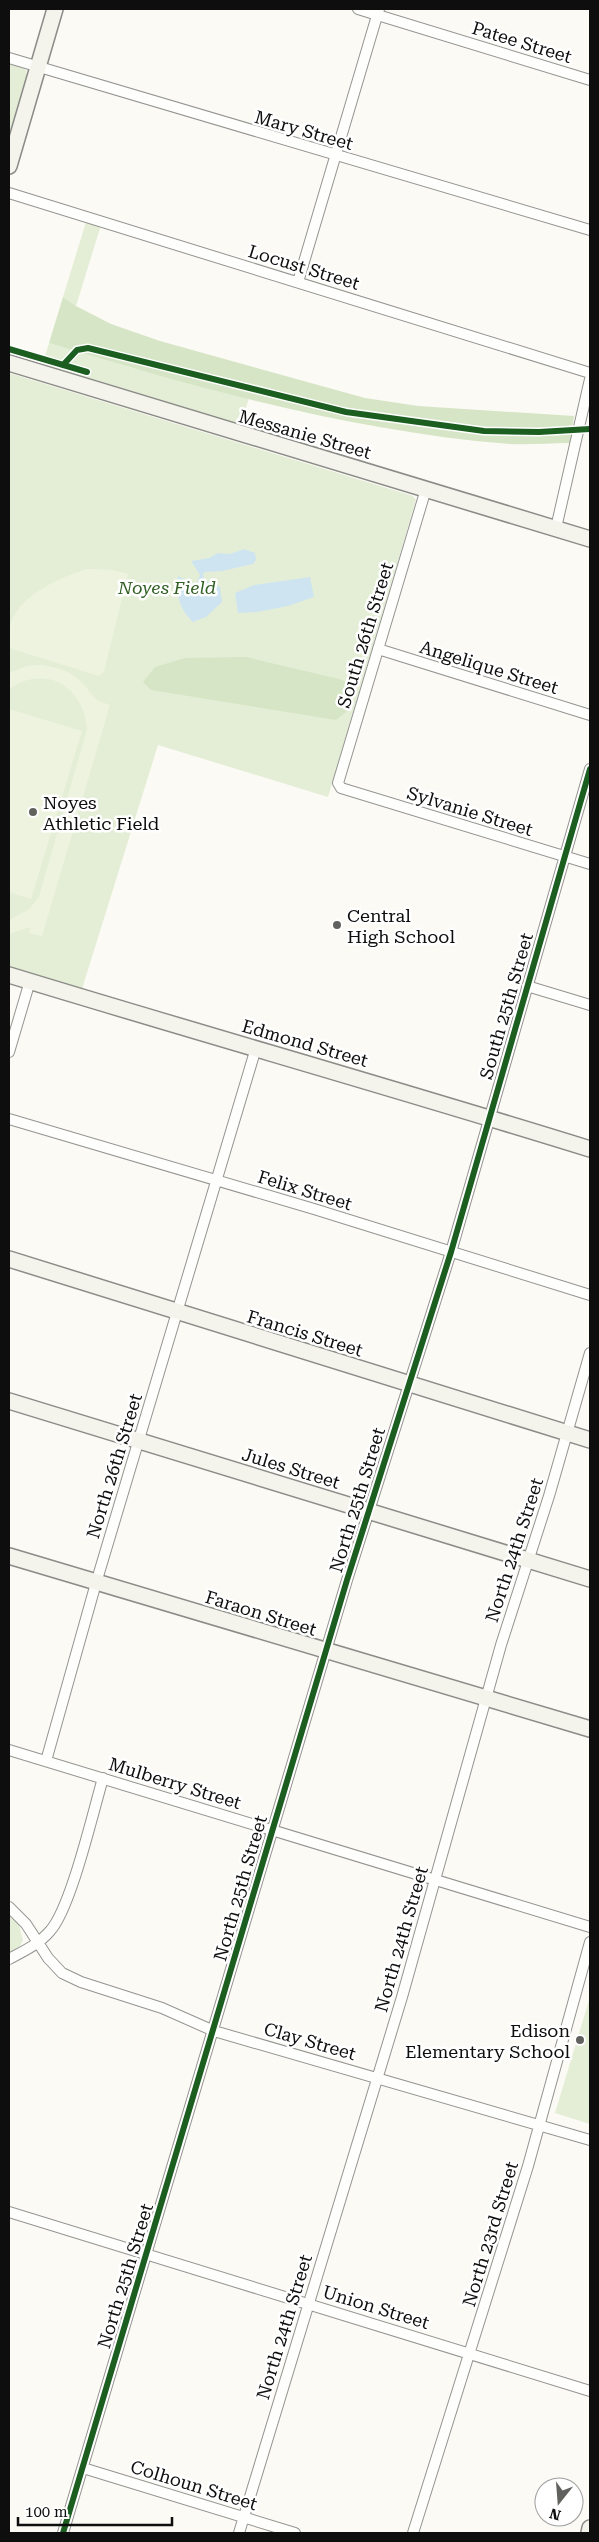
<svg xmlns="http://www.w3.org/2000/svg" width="599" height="2542" font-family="'Roboto Serif',serif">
	<rect width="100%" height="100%" fill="#fbfaf4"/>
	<!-- green -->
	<path fill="#e4eed6" d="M9 61 26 70 27 77 9 135Z
		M86 222 101 225 76 306 63 297Z
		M49 343 132 368 249 398 241 425 42 366Z
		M9 373 413 496 416 500 328 797 158 745 82 989 9 967Z
		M9 1916 19 1925 23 1940 19 1948 9 1955Z
		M590 1997V2124L555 2113Z"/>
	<!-- forest -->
	<path fill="#d6e5c5" d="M63 297 76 306 111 324 160 341 365 398 418 406 574 416 570 443C550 443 529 445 510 444 357 432 195 388 49 343Z
		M246 657 339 679 353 685 346 712 336 720 151 690 143 682 155 667 185 658Z"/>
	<!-- pitch -->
	<path fill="#eef3e0" d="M87 569 112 570 128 574 104 672 99 676 9 648C9 642 8 634 9 629 16 596 59 578 87 569Z
		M41 665C52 667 65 669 74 676 92 688 87 699 110 705L42 936 29 933 30 927 9 934V920L28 910 39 897 87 729C84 687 46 663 9 689V673L27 666Z
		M9 709 82 731 31 899 9 892Z"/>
	<!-- water -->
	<path fill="#cee5f1" d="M244 549 255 553 256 560 253 564 222 571 205 572 203 574 204 580 220 587 222 602 206 617 193 622C180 610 175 594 178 576L192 583H197L200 575 191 561 209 558 218 553 230 554Z
		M310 577 314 597 288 606 257 612 238 613 235 593 254 585Z"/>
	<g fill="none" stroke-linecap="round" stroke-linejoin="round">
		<defs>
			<path id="street" d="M358 9 590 80
				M9 58 590 230
				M9 193 590 373
				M298 282 379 9
				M426 489 338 783 341 788 590 864
				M556 528 590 379
				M378 649 590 715
				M527 986 590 1005
				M9 1052 30 981
				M9 1119 314 1209 590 1295
				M9 1750 590 1927
				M46 1761 96 1583 256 1048
				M9 1907 26 1924 48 1958 62 1973 81 1982 162 2008 214 2031 590 2140
				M9 1959C24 1951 39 1944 50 1931 71 1908 93 1812 103 1778
				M9 2212 590 2391
				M83 2468 295 2533
				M63 2533 347 1580 451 1252 590 769
				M239 2533 402 1997 501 1645 549 1496 590 1353
				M413 2533 528 2166 590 1942"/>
			<path id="secondary" d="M9 166 55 9
				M9 363 590 539
				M9 975C202 1034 397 1089 590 1149
				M9 1259 590 1440
				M9 1401 590 1579
				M9 1556 590 1729
				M589 2533 590 2528"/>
		</defs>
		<!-- street casing -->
		<use href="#street" stroke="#959492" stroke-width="12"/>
		<!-- secondary casing -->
		<use href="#secondary" stroke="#8b8b88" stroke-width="18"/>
		<!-- street -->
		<use href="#street" stroke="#fefefd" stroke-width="10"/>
		<!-- secondary -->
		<use href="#secondary" stroke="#f4f3ec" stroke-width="15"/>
		<defs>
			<path id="cycleway" d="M9 349 87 372
				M63 365 77 350 88 348 346 412 484 431 539 432 590 429
				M63 2533 347 1580 451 1252 590 769"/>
		</defs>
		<!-- cycleway casing -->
		<use href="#cycleway" stroke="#fff" stroke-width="9"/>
		<!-- cycleway -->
		<use href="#cycleway" stroke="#1b5e20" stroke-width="6"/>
	</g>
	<!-- markers -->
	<g fill="#61615e" stroke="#fff" stroke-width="2">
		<circle cx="33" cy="812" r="5"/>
		<circle cx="337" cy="925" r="5"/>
		<circle cx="580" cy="2040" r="5"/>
	</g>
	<g text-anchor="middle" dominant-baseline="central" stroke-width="5" stroke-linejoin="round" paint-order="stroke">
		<!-- street labels -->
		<g font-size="18" fill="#0e0e0e" stroke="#fff">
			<text transform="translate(522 42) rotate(17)">Patee Street</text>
			<text transform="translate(304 130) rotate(16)">Mary Street</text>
			<text transform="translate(304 267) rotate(17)">Locust Street</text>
			<text transform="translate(305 434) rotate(16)">Messanie Street</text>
			<text transform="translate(365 635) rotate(-73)">South 26th Street</text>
			<text transform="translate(489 667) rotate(17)">Angelique Street</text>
			<text transform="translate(470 811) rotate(17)">Sylvanie Street</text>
			<text transform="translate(506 1006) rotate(-74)">South 25th Street</text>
			<text transform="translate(305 1043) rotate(16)">Edmond Street</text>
			<text transform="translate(305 1190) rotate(17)">Felix Street</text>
			<text transform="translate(305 1333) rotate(17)">Francis Street</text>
			<text transform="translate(114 1466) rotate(-73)">North 26th Street</text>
			<text transform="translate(291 1468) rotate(17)">Jules Street</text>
			<text transform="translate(357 1500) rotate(-73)">North 25th Street</text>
			<text transform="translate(514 1550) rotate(-72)">North 24th Street</text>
			<text transform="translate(261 1613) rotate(17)">Faraon Street</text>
			<text transform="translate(175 1783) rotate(17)">Mulberry Street</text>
			<text transform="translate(240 1888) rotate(-74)">North 25th Street</text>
			<text transform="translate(401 1939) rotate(-74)">North 24th Street</text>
			<text transform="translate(310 2041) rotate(16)">Clay Street</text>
			<text transform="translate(490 2234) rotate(-73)">North 23rd Street</text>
			<text transform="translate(125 2276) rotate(-73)">North 25th Street</text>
			<text transform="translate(376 2307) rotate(17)">Union Street</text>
			<text transform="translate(284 2327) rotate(-73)">North 24th Street</text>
			<text transform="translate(194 2485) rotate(17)">Colhoun Street</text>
		</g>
		<!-- park labels -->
		<g font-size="18" font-style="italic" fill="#326025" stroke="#fff">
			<text x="167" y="587">Noyes Field</text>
		</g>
		<!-- poi labels -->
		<g font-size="18" fill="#0e0e0e" stroke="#fff" text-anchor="start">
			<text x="43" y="802">Noyes<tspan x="43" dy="21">Athletic Field</tspan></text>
			<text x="347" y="915">Central<tspan x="347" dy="21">High School</tspan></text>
			<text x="570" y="2030" text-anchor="end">Edison<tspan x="570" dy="21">Elementary School</tspan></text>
		</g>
	</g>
	<!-- border -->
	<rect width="599" height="2542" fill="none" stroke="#0e0e0e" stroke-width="20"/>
	<!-- north arrow -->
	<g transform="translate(559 2502) rotate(197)"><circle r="24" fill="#ffffff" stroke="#9f9f9f"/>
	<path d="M0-4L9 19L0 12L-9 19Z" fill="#61615e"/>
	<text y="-8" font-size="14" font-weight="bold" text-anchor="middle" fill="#0e0e0e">N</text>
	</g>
	<!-- scale -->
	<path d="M18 2517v8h154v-8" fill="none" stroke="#0e0e0e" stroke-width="2.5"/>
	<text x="25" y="2517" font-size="15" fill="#0e0e0e" stroke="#ffffff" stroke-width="4" paint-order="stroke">100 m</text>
</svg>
